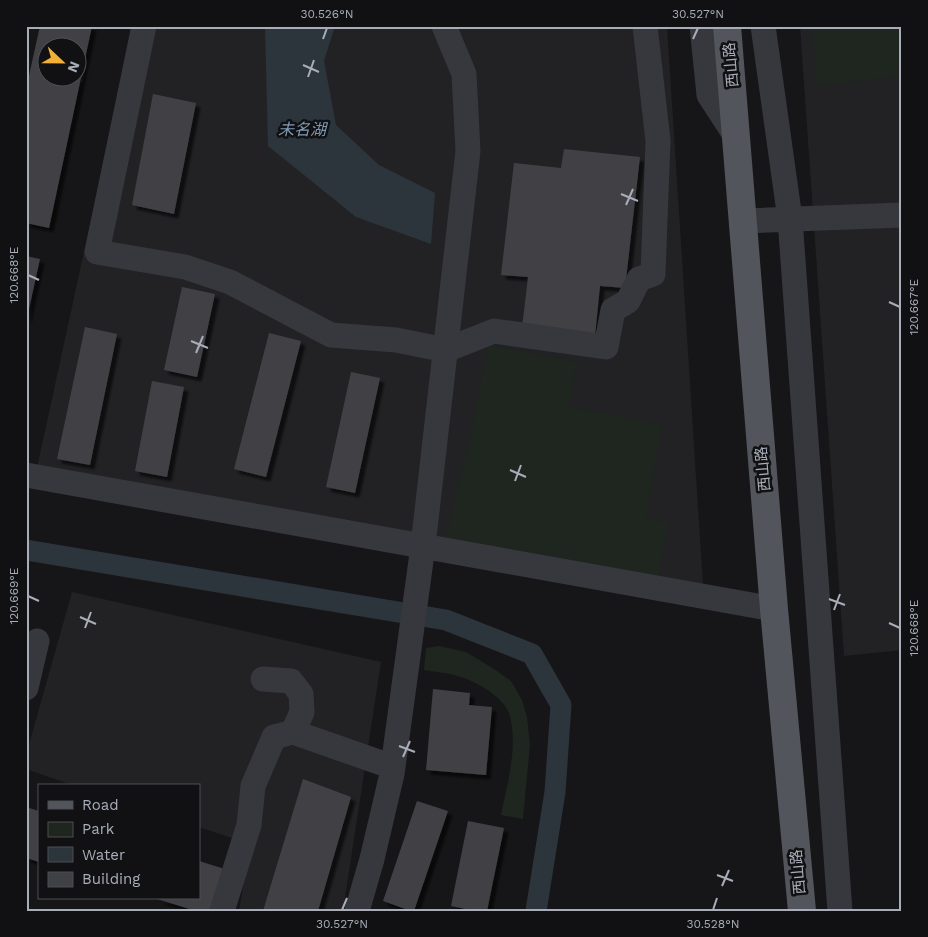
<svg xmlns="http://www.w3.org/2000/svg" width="928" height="937" font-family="'Work Sans','Noto Sans SC',sans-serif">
	<defs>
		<filter id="shadow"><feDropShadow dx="4.5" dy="4.5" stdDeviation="1" flood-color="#0009"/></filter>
	</defs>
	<rect width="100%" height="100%" fill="#161618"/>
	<!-- built -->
	<path fill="#222225" d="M133 26H667L704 601 35 477Z
		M800 26H902V650L844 656Z
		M72 592 381 662 343 911H239L250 844 199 827V786H75L26 769V755Z"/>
	<!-- green -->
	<path fill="#1e261f" d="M812 26H902V76L817 86Z
		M488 345 577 362 569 407 662 424 646 518 668 523 658 581 445 540 470 436Z
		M439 646 466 652 491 667 511 681 522 700 527 717 530 745 523 819 501 815C507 784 519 745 509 713 502 695 472 679 454 675 444 672 434 672 424 670L426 648Z"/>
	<!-- water -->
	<path fill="#2c353c" d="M265 26H335L324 61 336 125 379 165 435 193 431 244 356 217 268 146Z"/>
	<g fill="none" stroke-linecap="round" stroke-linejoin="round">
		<!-- canal -->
		<path stroke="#2c353c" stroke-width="21" d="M26 550 446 620 532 654 561 705 555 792 536 911"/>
	</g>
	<!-- building -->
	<path fill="#404145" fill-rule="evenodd" filter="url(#shadow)" d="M40 26H92L49 228 26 223V89ZM48 48H78V78H48Z
		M153 94 196 103 174 214 132 205Z
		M564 149 640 157 625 288 600 286 595 336 522 328 528 277 501 275 514 163 561 168Z
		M26 256 40 259 27 318H26Z
		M182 287 215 294 197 377 164 370Z
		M85 327 117 334 90 465 57 459Z
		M269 333 301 341 266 477 234 469Z
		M351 372 380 378 355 493 326 487Z
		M152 381 184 387 167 477 135 471Z
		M433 689 470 693 469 705 492 707 486 775 426 770Z
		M303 779 351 797 318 911H263Z
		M417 801 448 811 414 911H411L383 901Z
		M26 807 39 811V862L26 858Z
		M468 821 504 828 487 911H475L451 906Z
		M199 861 228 870 215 911H196L157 899 199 898Z"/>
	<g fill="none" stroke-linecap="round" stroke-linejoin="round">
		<!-- minor -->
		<path stroke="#37383d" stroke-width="25" d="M144 26 97 252 185 267 230 282 331 335 396 340 446 350 494 331 606 347 613 310 628 301 639 279 653 274 658 141 645 26
			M702 26 709 95 737 138
			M763 26 790 219 840 911
			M743 221 902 215
			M26 475 774 609
			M263 679 291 681 301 694 302 712 293 732
			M26 688 37 641
			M222 911 249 825 253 786 274 737 293 732 393 767
			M357 911 372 859 392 774 423 546 468 151 464 74 444 26"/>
		<!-- major -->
		<path stroke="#53555c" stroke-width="28" d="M727 26 774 609 802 911"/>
	</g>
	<!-- ticks -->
	<path fill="none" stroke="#a8adb8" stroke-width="2" d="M323 39 327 28M693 39 698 28M303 65 319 72M308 77 314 60M621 194 638 201M626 205 633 189M28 275 39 280M889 302 900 307M191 341 208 348M196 353 203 336M510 470 526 477M515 481 521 465M28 596 39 601M829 599 845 605M834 610 840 594M80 617 96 624M889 623 900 628M85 628 91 612M399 746 415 752M403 757 410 741M717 875 733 881M722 886 729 870M342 910 347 898M713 910 717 898"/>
	<g text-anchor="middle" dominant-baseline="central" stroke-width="5" stroke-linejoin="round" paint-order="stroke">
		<!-- street labels -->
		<g font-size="15" fill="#a8adb8" stroke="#111113">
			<text transform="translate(731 65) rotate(-95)">西山路</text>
			<text transform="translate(763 469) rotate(-95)">西山路</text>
			<text transform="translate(798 872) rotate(-95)">西山路</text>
		</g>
		<!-- water labels -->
		<g font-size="16" font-style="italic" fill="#7f9bb3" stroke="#111113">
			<text x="302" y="129">未名湖</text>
		</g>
	</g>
	<!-- border -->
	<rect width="928" height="937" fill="none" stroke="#111113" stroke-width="55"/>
	<!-- legend -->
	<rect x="38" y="784" width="162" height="115" fill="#111113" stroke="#4d4f55"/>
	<rect x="48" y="801" width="25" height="8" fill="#53555c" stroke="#4d4f55"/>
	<text x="82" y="810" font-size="15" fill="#a8adb8">Road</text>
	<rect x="48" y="822" width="25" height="15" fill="#1e261f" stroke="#4d4f55"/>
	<text x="82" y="834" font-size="15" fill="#a8adb8">Park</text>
	<rect x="48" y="847" width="25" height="15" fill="#2c353c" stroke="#4d4f55"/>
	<text x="82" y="860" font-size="15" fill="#a8adb8">Water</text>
	<rect x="48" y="872" width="25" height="15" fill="#404145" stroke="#4d4f55"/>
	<text x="82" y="884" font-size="15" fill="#a8adb8">Building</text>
	<!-- north arrow -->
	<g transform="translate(62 62) rotate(112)"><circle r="24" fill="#111113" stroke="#4d4f55"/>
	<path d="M0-4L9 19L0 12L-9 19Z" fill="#f2b134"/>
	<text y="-8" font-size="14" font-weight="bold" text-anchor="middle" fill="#a8adb8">N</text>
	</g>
	<rect x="28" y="28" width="872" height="882" fill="none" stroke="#a8adb8" stroke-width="2"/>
	<g font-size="12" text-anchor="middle" fill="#a8adb8">
		<text x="327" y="18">30.526°N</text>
		<text x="698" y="18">30.527°N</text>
		<text transform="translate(14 275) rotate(-90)" y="4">120.668°E</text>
		<text transform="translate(914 307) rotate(-90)" y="4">120.667°E</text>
		<text transform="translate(14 596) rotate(-90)" y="4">120.669°E</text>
		<text transform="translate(914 628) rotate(-90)" y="4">120.668°E</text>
		<text x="342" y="928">30.527°N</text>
		<text x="713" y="928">30.528°N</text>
	</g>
</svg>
